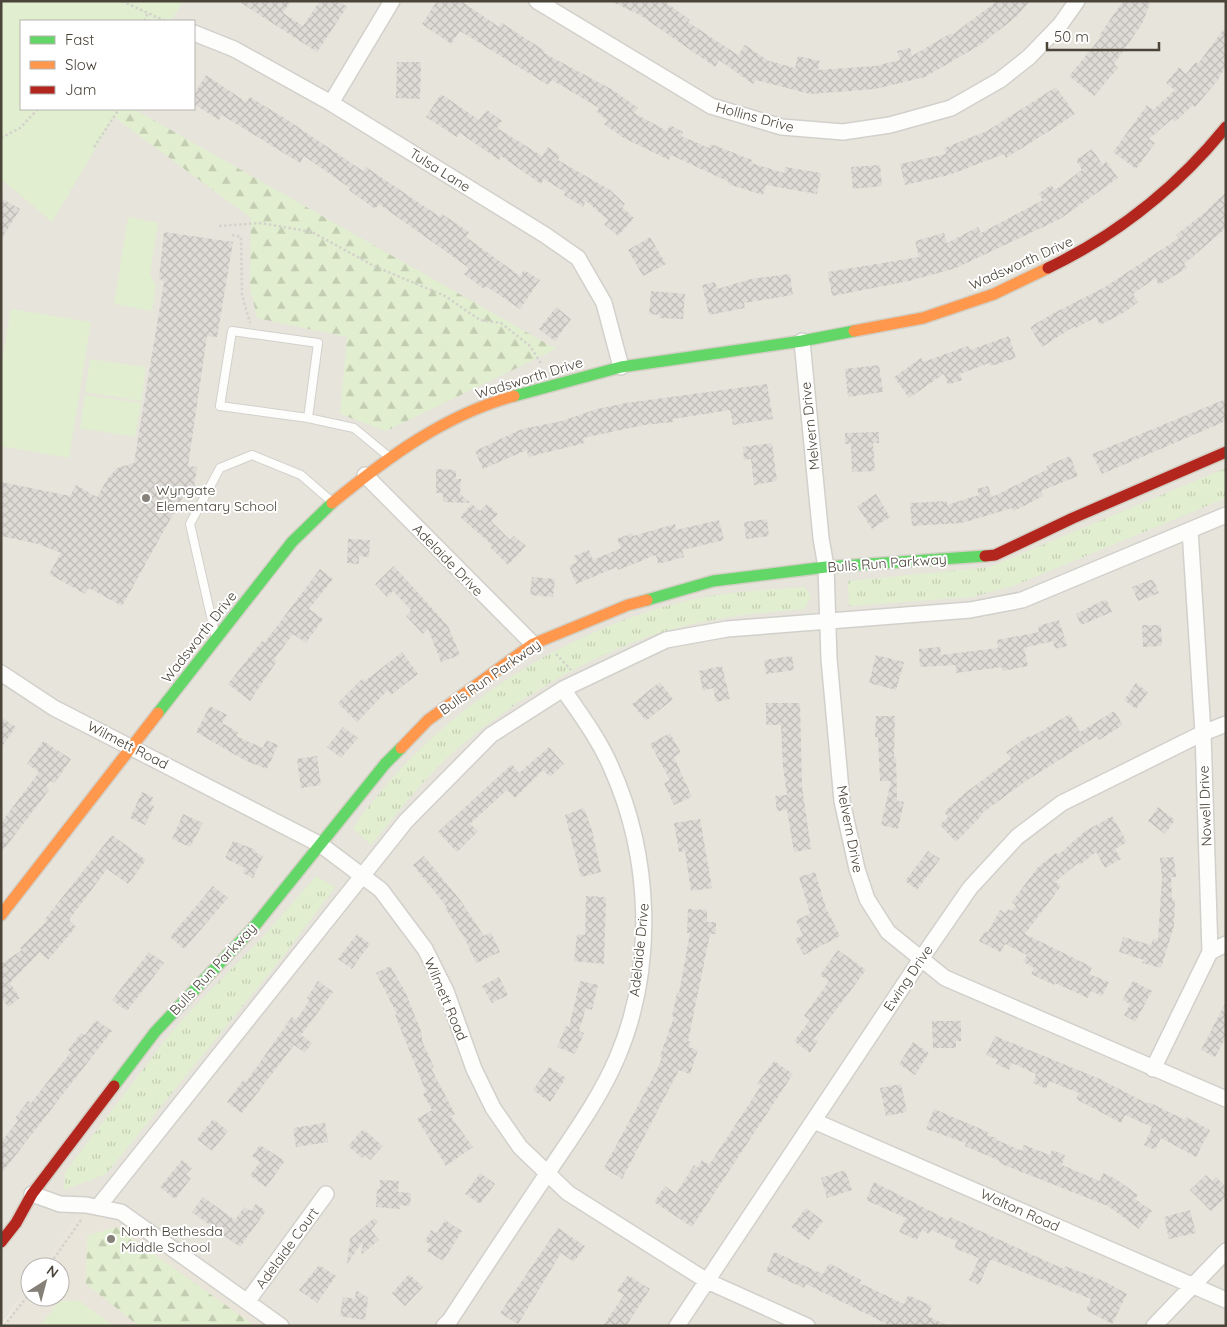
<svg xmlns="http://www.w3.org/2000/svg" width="1227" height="1327" font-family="Quicksand,sans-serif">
	<defs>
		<pattern id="grass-tufts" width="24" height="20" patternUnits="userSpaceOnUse" patternTransform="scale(1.25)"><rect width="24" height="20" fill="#e1eecf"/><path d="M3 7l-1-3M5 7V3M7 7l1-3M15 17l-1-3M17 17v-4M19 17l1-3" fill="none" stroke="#c3cdb2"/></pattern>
		<pattern id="forest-firs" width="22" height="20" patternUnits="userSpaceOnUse" patternTransform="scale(1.25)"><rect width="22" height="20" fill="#e1eecf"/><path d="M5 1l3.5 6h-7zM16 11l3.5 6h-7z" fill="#c3cdb2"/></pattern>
		<pattern id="building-cross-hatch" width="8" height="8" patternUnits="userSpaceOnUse" patternTransform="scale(1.25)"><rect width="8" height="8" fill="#dedbd6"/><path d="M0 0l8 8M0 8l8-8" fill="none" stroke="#c0bdb8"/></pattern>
	</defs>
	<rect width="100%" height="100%" fill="#f4f2ee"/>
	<!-- residential -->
	<path fill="#e7e4dc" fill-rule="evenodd" d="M1 1H1226V1326H281L86 1205 42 1267H30V1283L1 1326ZM21 21H194V109H21Z"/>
	<!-- education -->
	<path fill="#eae5da" d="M86 1205 121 1212 281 1326H2L30 1283V1297H60V1267H42Z"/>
	<!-- grass -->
	<path fill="url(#grass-tufts)" d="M1226 468V498L1013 586 972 597 849 606 848 581 990 567Z
		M805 587 811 597 804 609C759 613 713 617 669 630 594 652 503 705 446 759 419 785 395 815 371 845L353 828C432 714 561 629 695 599 731 591 769 590 805 587Z
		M316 876 335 887 284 955 106 1174 64 1190 65 1172 169 1035 198 1003 261 939Z"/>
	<!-- forest -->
	<path fill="url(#forest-firs)" d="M119 109H134L556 349 386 431 340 414 347 337 257 318 250 286 251 218 114 117Z
		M116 1227 255 1326H139L86 1284 87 1236Z"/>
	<!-- park -->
	<path fill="#e1eecf" d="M1 1H183L171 21H21V109H119L52 222 1 179Z
		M128 217 158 223 150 274 156 286 152 311 114 304Z
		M11 309 91 322 69 458 1 446V366Z
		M90 359 146 367 141 401 85 392Z
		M85 395 141 403 135 437 80 428Z
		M59 1301H79L114 1326H40Z"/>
	<!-- building -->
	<path fill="url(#building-cross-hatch)" d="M238 1H291L283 13 303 26 320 1H339L347 7 317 52Z
		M437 1H461L499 27 502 23 545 51 544 53 613 90 638 108 634 113 667 131 670 125 683 132 681 136 709 148 711 144 752 160 751 163 784 173 785 167 821 173 817 194 766 185 763 195 728 184 729 182 671 155 669 160 622 137 604 124 607 120 597 112 599 108 552 80 548 85 460 31 451 44 422 24Z
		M610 1H664L690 20 688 22 738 55 745 45 769 61 795 68 798 56 820 61 818 70 875 66 900 60 897 51 910 48 912 56 951 33 952 35 997 1H1030L1016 17 980 45 925 77 875 89 810 94 756 80 753 84 719 60 715 67 640 15Z
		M1123 1H1151L1142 24 1114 64 1118 68 1094 96 1069 76 1101 37 1099 36Z
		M1226 26V66L1218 80 1195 107 1193 105 1175 122 1172 119 1149 139 1155 143 1136 169 1113 152 1147 105 1153 110 1175 90 1166 83 1179 67 1186 74 1196 62 1198 64Z
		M397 62H421L420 99 396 98Z
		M206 75 246 102 250 97 286 119 363 171 366 167 440 217 442 214 469 232 466 237 520 276 524 270 540 280 520 309 486 286 484 289 464 274 469 268 379 204 375 209 349 190 350 188 304 156 300 163 222 115 219 120 194 104V94Z
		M1056 87 1075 114 1051 130 1006 158 1004 154 949 175 905 185 900 164 946 154 944 148 987 131Z
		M441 94 479 120 487 110 502 121 497 128 542 156 548 147 560 156 558 160 610 190 625 204 622 207 634 218 618 236 604 224 608 220 586 201 583 207 564 195 565 192 544 179 541 184 501 156 499 160 460 133 457 137 426 117Z
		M1092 149 1103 165 1106 161 1118 178 1060 219 956 268 909 281 832 296 828 272 919 257 915 241 944 233 947 243 978 227 981 233 1043 200 1038 194 1051 185 1055 190 1082 170 1076 160Z
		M880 165 882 186 853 189 851 167Z
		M1226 192V228L1184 264 1187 268 1159 285 1155 278 1133 294 1138 302 1125 312 1100 325 1096 317 1076 328 1075 326 1042 347 1030 327 1052 314 1105 287 1179 238 1176 235 1203 214Z
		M1 198 20 209 1 240Z
		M164 232 233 242 217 337 207 336 188 466 197 467 193 495 186 491 122 606 89 588 85 594 49 574 61 553 38 544 1 536V482L70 496 76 485 97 497 108 478 117 468 134 463 164 282 159 278Z
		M650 237 666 264 643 276 628 250Z
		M790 274 793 295 744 303 745 308 709 315 702 285 715 282 717 289 751 279Z
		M651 291 685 294 683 319 659 318 660 315 649 314Z
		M556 307 571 319 555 341 539 329Z
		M1009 336 1016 358 991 366 989 363 960 374 962 380 948 385 944 374 909 398 894 377 921 358 923 362 968 346 970 350Z
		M879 365 883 392 848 397 845 369Z
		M767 384 773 419 733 425 730 410 673 419V422L644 425 583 438 585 443 528 457 527 450 483 469 475 451 522 429 562 421 597 409 626 403Z
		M1226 399V421L1102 474 1092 454Z
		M879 432V443H873L875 471 852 472 851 444H845V433Z
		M772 443 777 481 754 485 751 459 744 460 743 447Z
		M1070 456 1078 476 1041 491 1043 496 1014 511 1012 508 962 523 912 526 910 503 947 501V505L979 495 977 489 988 486 992 497 1048 469 1046 466Z
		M436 469 456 470V479H461L460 494 471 503 443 502V493H436Z
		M876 494 890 517 872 529 857 506Z
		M472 504 480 511 487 504 498 514 491 521 510 540 514 536 526 546 508 565 490 547 492 545 460 517Z
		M767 519 769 536 746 539 744 522Z
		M719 520 724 540 682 550 684 557 658 564 656 555 618 570 617 567 576 584 569 566 577 562 574 556 589 550 593 560 621 548 617 539 632 533 633 536 675 524 676 530Z
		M348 539 370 540 369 557 359 556V564L347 563Z
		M394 566 448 626 460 655 441 662 428 629 423 634 406 616 411 610 393 591 387 597 375 584Z
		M320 569 333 579 309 609 323 619 306 643 293 634 274 659 277 661 250 701 228 684 262 641 265 642Z
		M532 577 555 579 553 597 530 595Z
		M1153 579 1159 593 1138 601 1132 587Z
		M1106 599 1112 612 1081 625 1076 614Z
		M1059 620 1067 646 1055 649 1053 641 1024 648 1028 666 1003 671 1002 667 956 673V665L920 667 919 649 940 647 941 655 998 648 997 640 1039 632 1038 626Z
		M1142 625H1161L1162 646 1143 647Z
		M402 652 418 674 391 695 388 690 357 722 338 703 362 679 365 681Z
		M876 655 904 662 896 690 869 683Z
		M792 656 794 670 766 674 764 660Z
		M722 666 730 699 716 702 713 688 703 691 699 671Z
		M660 682 673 699 646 721 632 704Z
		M1136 683 1148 692 1136 709 1124 700Z
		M766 703H800L802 786 811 849 794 852 787 810 777 811 775 796 787 795 783 767 781 725H766Z
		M210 706 227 715 222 723 238 732 236 736 263 748 266 740 278 745 267 769 246 761 196 732Z
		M1114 711 1123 725 1099 740 1097 736 1026 781 981 814 982 815 956 842 940 825 948 817 944 812 965 793 1011 759 1006 752 1030 735 1031 737 1070 714 1080 732Z
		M876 716H895L894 757H896L897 801 904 802 898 829 881 825 891 781H880L878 737H875Z
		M1 717 16 727 1 748Z
		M343 727 358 738 341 758 327 747Z
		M670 733 681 753 674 757 692 797 674 805 664 783 670 780 650 744Z
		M43 741 71 759 55 783 50 781 46 787 49 790 1 853V823L39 772 27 764Z
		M549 747 564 764 550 777 543 770 515 798 507 790 470 824 478 831 457 852 438 832 512 764 519 773Z
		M317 756 321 785 301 788 297 759Z
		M142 792 153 797 150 804 154 806 145 825 130 818Z
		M1158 807 1175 820 1165 834 1148 821Z
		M584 808 592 830 601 872 581 877 565 815Z
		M183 814 203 823 190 847 172 839Z
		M1112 816 1127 842 1115 849 1121 859 1105 868 1096 852 1080 865 1078 863 1055 882 1061 886 1025 934 1092 967 1089 974 1109 982 1102 996 1091 991 1088 998 1055 983 1054 985 1031 974 1034 968 1023 962 1027 955 1005 944 1000 952 979 941 985 931 988 932 1000 910 1005 913 1008 909 1011 911 1016 906 1012 902 1038 867 1056 853 1058 855 1084 832Z
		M700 819 712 888 691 891 685 851 679 852 674 823Z
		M112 835 146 860 128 884 107 869 69 920 76 927 48 960 40 952 10 983 20 998 8 1007 1 997V964L22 950 20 948 47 921 45 919Z
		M233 841 256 850 255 852 263 856 253 878 243 873 245 868 225 858Z
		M928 851 940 859 917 890 905 881Z
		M424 856 461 901 484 936 491 932 500 952 476 963 464 937 445 908 447 907 413 865Z
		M1174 857 1176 877H1171L1172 899 1175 900 1174 926 1161 968 1142 963 1144 960 1119 952 1123 937 1151 945 1153 939 1158 940 1162 878 1160 858Z
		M815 872 826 908 840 936 804 955 795 939 803 935 796 921 810 913 799 877Z
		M213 886 228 898 184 949 170 937Z
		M586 896 606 897 604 964 574 961 577 934 585 935Z
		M688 909 707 910V922H716V934H710L688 1041 691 1042 689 1047 698 1050 690 1074 679 1070 622 1179 604 1168 657 1070 662 1057 660 1056 674 1017 672 1016 677 993H679L690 933H687Z
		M357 934 370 944 352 969 338 959Z
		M838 950 866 970 814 1039 818 1041 810 1053 794 1041 810 1020 804 1016 829 981 820 975Z
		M149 952 164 963 127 1011 112 1000Z
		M390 966 405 991 422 1034V1041L434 1067 431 1068 455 1114 451 1117 473 1147 446 1166 417 1119 432 1110 423 1094 426 1092 395 1015 397 1014 376 973Z
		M499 977 508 995 492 1003 482 986Z
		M318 981 333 992 301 1035 312 1043 305 1053 294 1045 242 1113 227 1102 243 1080 246 1082 292 1017 296 1020 310 1000 307 998Z
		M580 981 598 985 592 1010 586 1008 579 1031 584 1033 575 1054 557 1047 566 1026 569 1027Z
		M1133 981 1152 991 1135 1022 1124 1015 1130 1004 1122 1000Z
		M1226 1002V1037L1215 1057 1201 1050Z
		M96 1020 112 1031 1 1174V1142L18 1121 15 1118 28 1101 31 1103 71 1052 68 1050 81 1033 85 1035Z
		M932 1021H961V1041H956V1048H933Z
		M995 1036 1100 1079 1148 1104 1149 1102 1185 1120 1186 1117 1210 1130 1196 1157 1161 1138 1155 1150 1144 1145 1152 1127 1125 1115 1121 1123 1076 1099 1079 1093 1049 1081 1046 1089 1033 1083 1036 1074 1012 1063 1009 1070 996 1064 998 1060 986 1055Z
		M913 1042 929 1053 915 1075 899 1064Z
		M774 1061 793 1074 692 1227 654 1202 665 1186 676 1194 694 1165 697 1168 702 1160 709 1165 761 1086 757 1084Z
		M549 1067 566 1078 550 1102 533 1090Z
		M901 1084 907 1112 886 1116 880 1088Z
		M934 1109 988 1132 987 1135 997 1138V1140L1022 1151 1024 1145 1050 1155 1052 1150 1065 1155 1062 1165 1100 1181 1103 1173 1116 1179 1138 1195 1135 1199 1152 1211 1139 1229 1108 1206 999 1163 1000 1161 965 1146 966 1143 926 1129Z
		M213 1119 228 1131 212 1151 197 1139Z
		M325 1123 328 1142 296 1147 293 1128Z
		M363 1129 383 1146 370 1160 365 1155 362 1158 348 1146Z
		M260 1145 285 1161 266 1187 250 1175 260 1162 252 1156Z
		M182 1160 192 1168 186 1174 191 1178 175 1199 160 1187Z
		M845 1170 852 1190 827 1198 821 1178Z
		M480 1173 495 1184 480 1204 465 1194Z
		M1206 1175 1212 1181 1216 1177 1226 1187V1197L1211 1211 1190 1190Z
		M380 1180 399 1181 398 1192 411 1193 410 1206 400 1205V1209L376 1207 377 1189H380Z
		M874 1182 948 1220 950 1217 1024 1251 1064 1269 1065 1266 1106 1282 1127 1294 1112 1324 1086 1310 1091 1299 995 1261 990 1260 979 1285 969 1280 979 1258 954 1248 957 1241 931 1230 929 1234 922 1230 917 1240 899 1232 906 1218 866 1200Z
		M203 1197 235 1220 244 1207 251 1211 256 1204 266 1211 240 1247 192 1212Z
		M806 1208 823 1221 809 1240 791 1227Z
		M1190 1210 1196 1233 1169 1239 1164 1217Z
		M374 1218 378 1221 371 1230 379 1240 361 1255 363 1241 347 1264 350 1239Z
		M445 1220 462 1231 443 1261 427 1251 431 1245 425 1241 431 1230 437 1233Z
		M558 1228 585 1246 574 1262 561 1253 518 1324 500 1313Z
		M774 1252 823 1274 829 1263 861 1280 860 1283 904 1304 908 1295 932 1306 928 1316 948 1326H891L806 1284 804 1288 766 1271Z
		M319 1265 336 1276 317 1303 299 1290Z
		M409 1274 423 1287 405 1306 392 1293Z
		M628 1275 650 1289 626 1326H603L624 1295 617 1291Z
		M356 1290 368 1298 365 1320 340 1316 343 1297 355 1299Z"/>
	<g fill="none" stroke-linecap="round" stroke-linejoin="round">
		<defs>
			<path id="lane" d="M308 418 318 343 232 331 220 406 308 418 354 428 388 456
				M215 634 190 524 220 468 252 455 301 475 331 501"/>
			<path id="street" d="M537 1 711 106 782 127 843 132 890 125 951 108 1000 80 1029 57 1060 25 1077 1
				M194 33 234 49 331 103 545 235 578 258 604 303 621 367
				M331 103 392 1
				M802 341 821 538 826 567 829 659 842 801 857 869 867 899 888 932 945 978 1226 1099
				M365 475 533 644
				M1 673 54 708 321 845 381 890 425 949 446 991 474 1069 493 1108 520 1147 568 1193 707 1281 807 1326
				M1210 952 1226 944
				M1153 1069 1210 952 1203 733 1190 530
				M814 1121 1226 1300
				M32 1194 60 1204 86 1205 121 1212 281 1326
				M98 1207 406 821 491 735 563 689 666 640 727 629 970 610 1022 600 1226 515
				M247 1302 326 1194
				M444 1326 450 1320C482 1271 514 1223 547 1174 572 1136 599 1100 617 1058 656 967 651 856 611 767 599 739 580 714 563 689
				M677 1326 921 959 970 888 1017 837 1062 803 1203 733 1226 724
				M1154 1326 1226 1251"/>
			<path id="fast" d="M514 396 621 367 802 341 854 331
				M647 600 713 581 826 567 985 556
				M158 713 292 542 332 503
				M114 1086 155 1032 253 928 385 764 401 748"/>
			<path id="slow" d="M854 331 923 318 994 294 1048 268
				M332 503C387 458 444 415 514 396
				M401 748 428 720 533 644 628 605 647 600
				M1 915 158 713"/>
			<path id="jam" d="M1048 268C1117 235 1178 186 1226 127
				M985 556 995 555 1073 518 1226 452
				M1 1242 16 1223 32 1194 114 1086"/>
		</defs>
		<!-- lane casing -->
		<use href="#lane" stroke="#d2d0cb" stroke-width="10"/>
		<!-- street casing -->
		<use href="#street" stroke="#d2d0cb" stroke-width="18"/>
		<!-- fast casing -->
		<use href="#fast" stroke="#d3cfc5" stroke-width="14"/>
		<!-- slow casing -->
		<use href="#slow" stroke="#d3cfc5" stroke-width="14"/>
		<!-- jam casing -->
		<use href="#jam" stroke="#d3cfc5" stroke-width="14"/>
		<!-- path -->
		<path stroke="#d3d2cc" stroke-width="2.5" stroke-dasharray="2.5 2.5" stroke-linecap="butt" d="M122 1 165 21
			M144 21 148 13
			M1 138 20 128 38 109
			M94 147 119 109
			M219 226 261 223 312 232 374 266 445 296 480 320 501 323 530 346 542 365
			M232 235 241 237 242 295 250 323
			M556 654 571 670
			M48 1267 81 1220
			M4 1326 30 1293"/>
		<!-- lane -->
		<use href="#lane" stroke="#fdfdfc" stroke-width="8"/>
		<!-- street -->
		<use href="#street" stroke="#fdfdfc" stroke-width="15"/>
		<!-- fast -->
		<use href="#fast" stroke="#63d668" stroke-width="11"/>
		<!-- slow -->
		<use href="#slow" stroke="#ff974d" stroke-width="11"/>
		<!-- jam -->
		<use href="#jam" stroke="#b3261e" stroke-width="11"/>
	</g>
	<!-- markers -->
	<g fill="#868178" stroke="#fff" stroke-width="2">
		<circle cx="146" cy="498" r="5"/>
		<circle cx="111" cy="1239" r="5"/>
	</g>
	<g text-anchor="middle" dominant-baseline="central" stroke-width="4" stroke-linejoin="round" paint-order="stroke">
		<!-- street labels -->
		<g font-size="14" fill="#4b4439" stroke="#fff">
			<text transform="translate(755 117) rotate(15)">Hollins Drive</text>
			<text transform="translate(440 170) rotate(32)">Tulsa Lane</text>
			<text transform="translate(1021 263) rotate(-24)">Wadsworth Drive</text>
			<text transform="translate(529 378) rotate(-17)">Wadsworth Drive</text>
			<text transform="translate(810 426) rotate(-96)">Melvern Drive</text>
			<text transform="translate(448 560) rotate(46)">Adelaide Drive</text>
			<text transform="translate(887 563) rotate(-4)">Bulls Run Parkway</text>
			<text transform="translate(199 637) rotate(-52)">Wadsworth Drive</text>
			<text transform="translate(490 677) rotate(-35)">Bulls Run Parkway</text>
			<text transform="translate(128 745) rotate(27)">Wilmett Road</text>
			<text transform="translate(1205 806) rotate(-92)">Nowell Drive</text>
			<text transform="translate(850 829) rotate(79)">Melvern Drive</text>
			<text transform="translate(639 950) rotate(-84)">Adelaide Drive</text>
			<text transform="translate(213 969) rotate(-47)">Bulls Run Parkway</text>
			<text transform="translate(908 978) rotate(-56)">Ewing Drive</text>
			<text transform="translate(446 999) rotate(67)">Wilmett Road</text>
			<text transform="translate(1020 1210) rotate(24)">Walton Road</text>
			<text transform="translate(287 1248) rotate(-54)">Adelaide Court</text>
		</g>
		<!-- poi labels -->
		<g font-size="14" fill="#4b4439" stroke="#fff" text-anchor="start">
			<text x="156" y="490">Wyngate<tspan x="156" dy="16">Elementary School</tspan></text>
			<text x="121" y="1231">North Bethesda<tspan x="121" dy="16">Middle School</tspan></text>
		</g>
	</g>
	<!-- border -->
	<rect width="1227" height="1327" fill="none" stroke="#4b4439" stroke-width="5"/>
	<!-- legend -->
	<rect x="20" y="20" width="175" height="90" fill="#ffffff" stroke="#b7b4b0"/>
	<rect x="30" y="36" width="25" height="8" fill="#63d668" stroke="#b7b4b0"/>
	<text x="65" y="45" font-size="15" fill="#4b4439">Fast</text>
	<rect x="30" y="61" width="25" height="8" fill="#ff974d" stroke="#b7b4b0"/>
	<text x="65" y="70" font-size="15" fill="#4b4439">Slow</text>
	<rect x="30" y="86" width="25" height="8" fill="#b3261e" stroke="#b7b4b0"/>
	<text x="65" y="95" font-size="15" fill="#4b4439">Jam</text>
	<!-- north arrow -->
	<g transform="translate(45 1282) rotate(36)"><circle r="24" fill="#ffffff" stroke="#b7b4b0"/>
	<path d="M0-4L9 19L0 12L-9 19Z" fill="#868178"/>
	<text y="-8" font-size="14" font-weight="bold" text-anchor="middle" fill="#4b4439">N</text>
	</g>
	<!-- scale -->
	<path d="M1047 42v8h112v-8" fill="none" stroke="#4b4439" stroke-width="2.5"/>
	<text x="1054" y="42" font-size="15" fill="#4b4439" stroke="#ffffff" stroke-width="4" paint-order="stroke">50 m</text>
</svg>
